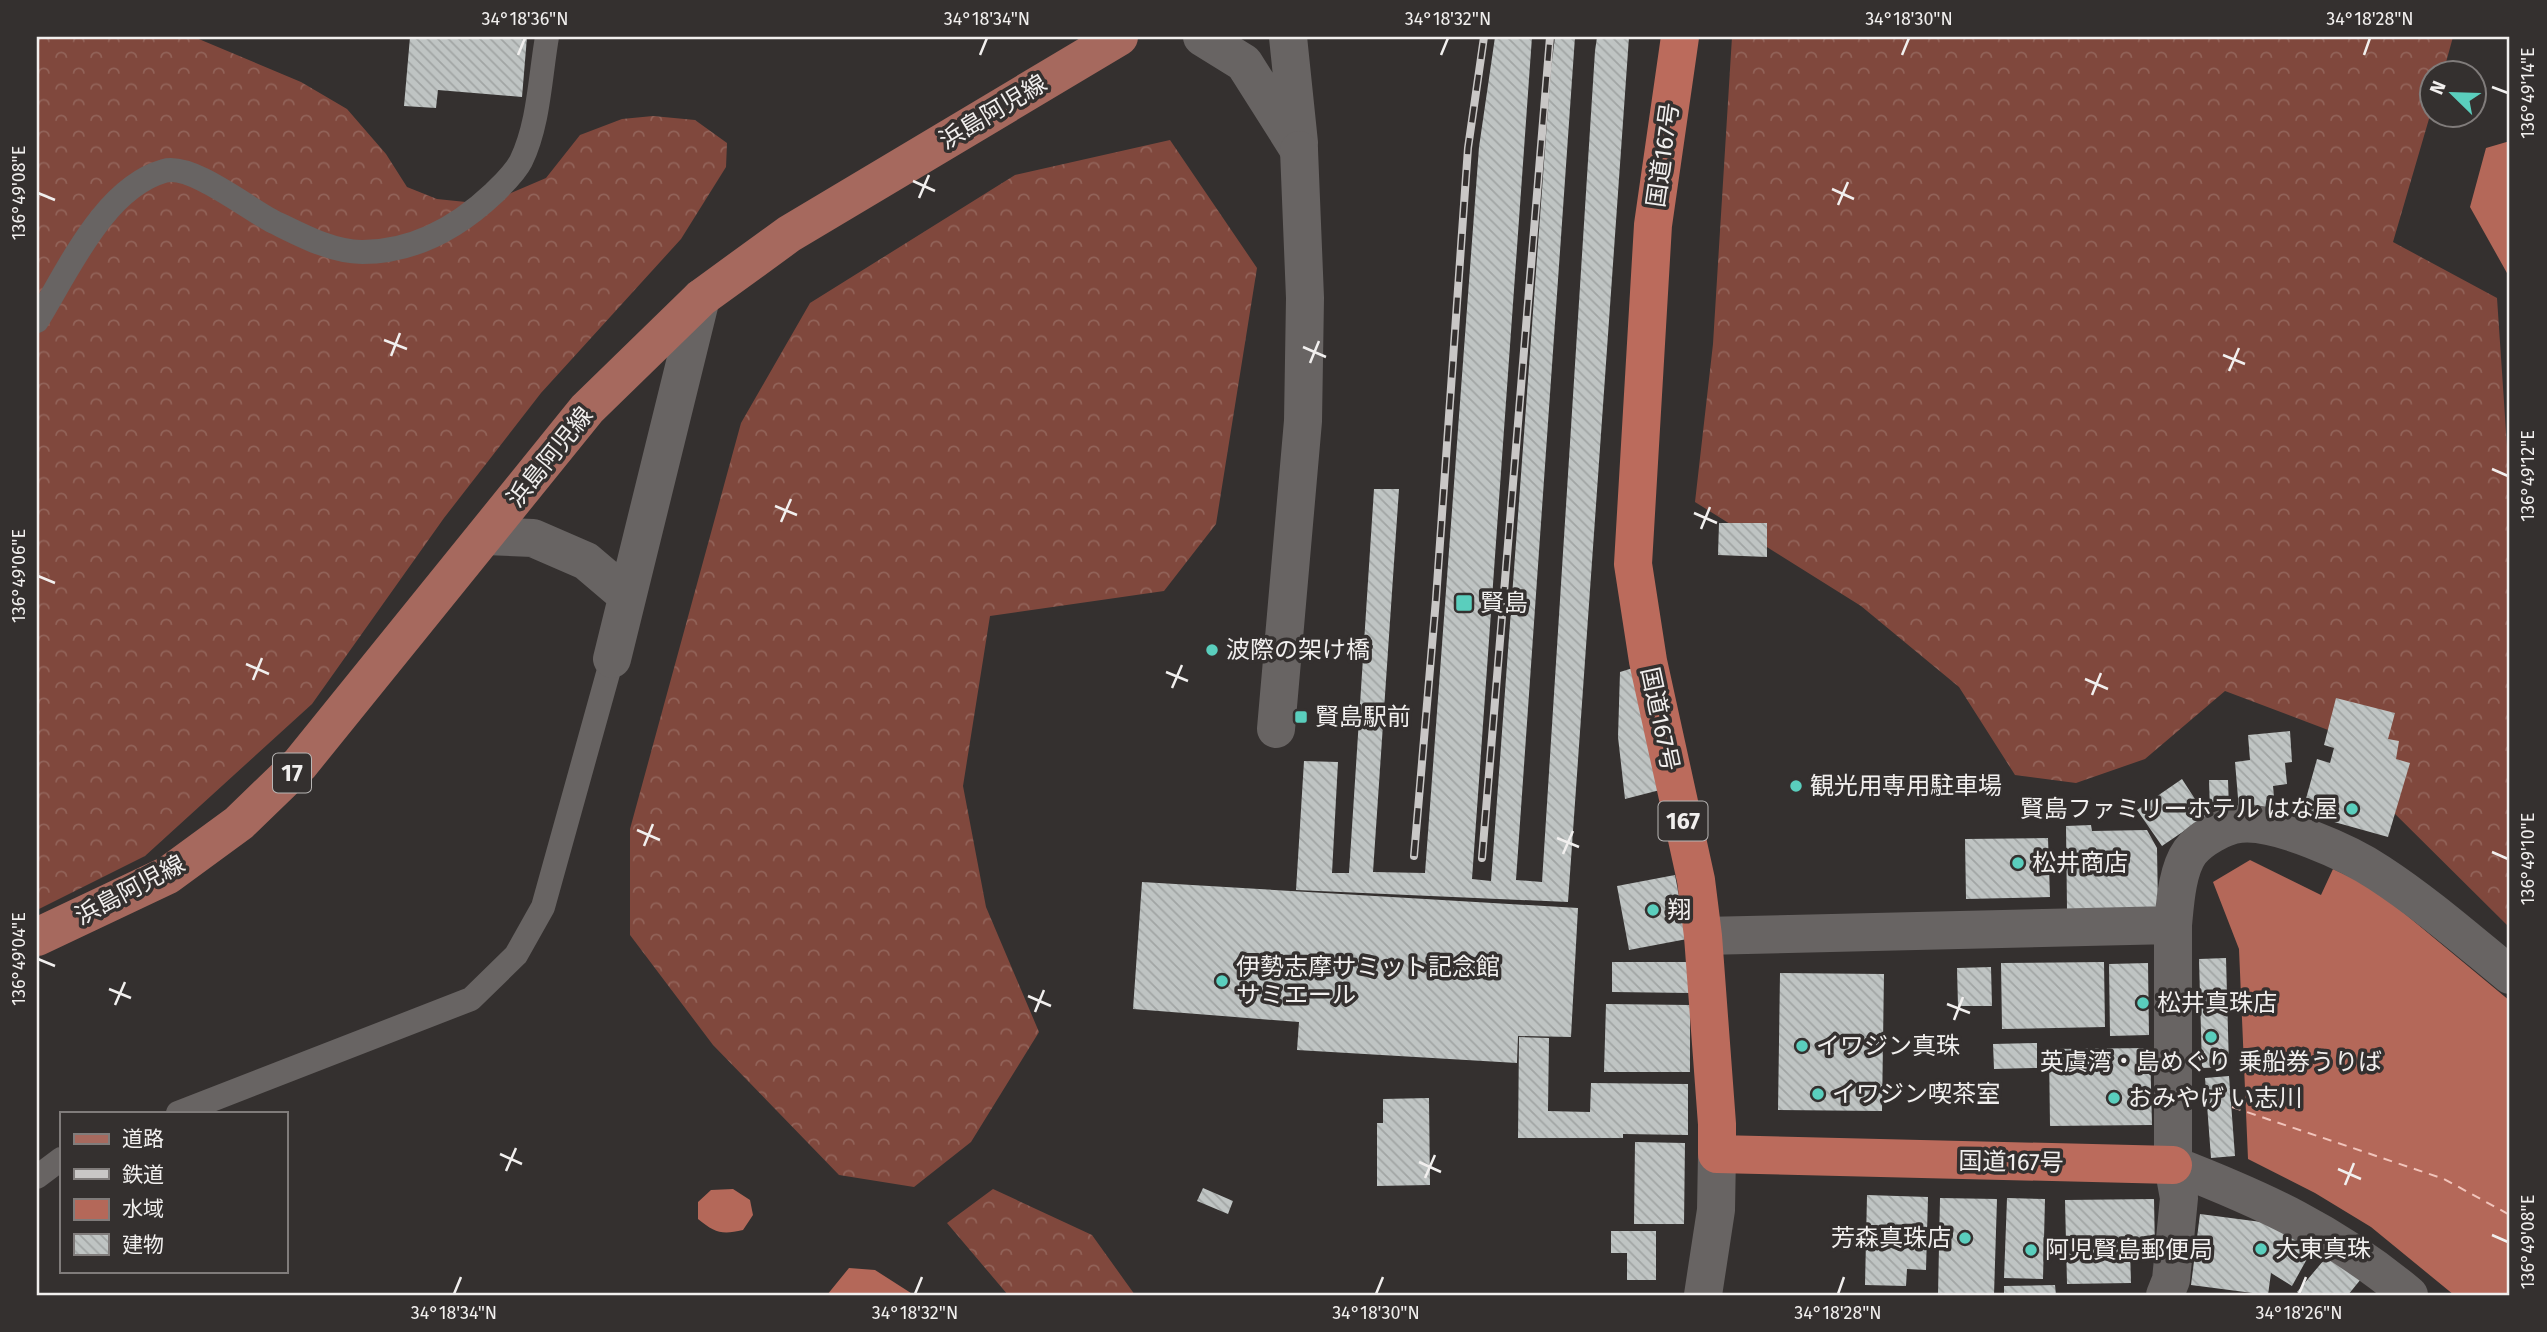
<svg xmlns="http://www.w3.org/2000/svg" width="2547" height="1332" font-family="'Fira Sans','Noto Sans JP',sans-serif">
	<defs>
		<pattern id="forest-crowns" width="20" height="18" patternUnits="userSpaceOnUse" patternTransform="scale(1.75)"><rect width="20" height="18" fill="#80483d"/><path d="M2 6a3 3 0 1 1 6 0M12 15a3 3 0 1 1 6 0" fill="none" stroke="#926359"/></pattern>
		<pattern id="building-back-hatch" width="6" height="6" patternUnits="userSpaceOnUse" patternTransform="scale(1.75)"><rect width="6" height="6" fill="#bfc4c3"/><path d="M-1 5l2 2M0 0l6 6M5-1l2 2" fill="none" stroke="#a1a5a4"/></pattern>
	</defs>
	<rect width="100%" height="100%" fill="#34302f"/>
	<!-- forest -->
	<path fill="url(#forest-crowns)" d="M37 37H194L301 82 347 109 386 154 407 187 437 199 485 204 546 178 580 135 622 119 653 116 695 120 727 143 726 167 681 239 541 393 444 518 312 704 145 856 37 910Z
		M1732 37H2453L2443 73 2432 74 2431 112 2393 242 2497 298 2510 491V928L2381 800 2344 736 2225 691 2145 759 2076 783 2015 775 1959 687 1861 606 1695 502 1713 344Z
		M1170 140 1257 268 1216 524 1164 591 990 616 963 786 986 907 1039 1032 971 1142 914 1187 839 1175 713 1045 630 935V829L741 423 810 303 1015 175Z
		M993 1189 1092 1235 1135 1295H1008L947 1223Z"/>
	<!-- water -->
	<path fill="#b46859" d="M2510 141V318L2507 273 2470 207 2486 148Z
		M2250 860 2321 895 2333 869 2375 889 2510 1001V1295H2454L2371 1227 2315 1193 2248 1159 2239 949 2213 882Z
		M733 1189 750 1200 753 1215 743 1230C722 1235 715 1233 698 1219V1202L711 1190Z
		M849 1268 875 1270 914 1295H827Z"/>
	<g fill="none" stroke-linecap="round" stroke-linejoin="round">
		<!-- ferry -->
		<path stroke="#f1c4bb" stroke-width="2" stroke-dasharray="9 7" stroke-linecap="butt" d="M2232 1107 2444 1179 2510 1215"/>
	</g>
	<!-- building -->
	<path fill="url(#building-back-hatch)" d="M410 37H527L522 97 438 90 436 108 404 106Z
		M1495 37H1532L1472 879 1491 881 1551 68 1555 37H1575L1516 880 1542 882 1595 51 1597 37H1629L1568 902 1296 890 1304 761 1338 762 1332 873H1349L1374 489H1399L1373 872 1425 873 1479 147Z
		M1719 523H1767V557L1718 555Z
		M1633 668 1660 790 1625 799 1618 737 1620 672Z
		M2336 698 2395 713 2388 739 2399 741 2396 759 2410 763 2388 837 2302 813 2317 759 2330 763 2334 748 2324 745Z
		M2290 731 2292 762 2285 763 2287 784 2273 786 2275 807 2239 810 2235 762 2250 760 2248 735Z
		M2182 779 2206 816 2162 846 2137 810Z
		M2209 780H2228L2229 809 2210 810Z
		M2091 825 2092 831 2147 830 2157 848 2158 909 2067 910 2066 826Z
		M2048 838 2050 897 1966 899 1965 839Z
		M1675 875 1687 939 1629 950 1617 886Z
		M1142 882 1578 908 1571 1037 1518 1036 1517 1063 1297 1050 1299 1022 1133 1009Z
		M2226 958 2229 1067 2202 1068 2199 959Z
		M1612 962H1691L1690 993 1612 992Z
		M2104 962 2105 1027 2002 1029 2001 963Z
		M2148 963 2149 1035 2110 1036 2109 964Z
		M1991 967 1992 1006H1958L1957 968Z
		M1780 973 1884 974 1882 1111 1778 1110Z
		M1606 1004 1690 1005V1072H1604Z
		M1519 1037 1549 1038 1548 1111 1590 1112 1591 1083 1688 1084V1135L1623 1134V1138H1518Z
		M2037 1043V1068L1994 1069 1993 1044Z
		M2150 1048 2152 1125 2050 1126 2049 1049Z
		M2229 1076 2235 1156 2211 1158 2205 1078Z
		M1429 1098 1430 1185 1377 1186V1123H1383V1099Z
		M1635 1142 1685 1143 1684 1224H1634Z
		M1203 1188 1233 1201 1228 1214 1197 1201Z
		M1867 1195 1928 1197 1926 1270 1907 1269 1906 1286 1865 1285Z
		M1940 1198 1997 1199 1994 1295H1938Z
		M2007 1198 2045 1199 2043 1279 2004 1278Z
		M2154 1199 2155 1251H2130L2131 1283 2067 1284 2065 1200Z
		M2200 1214 2269 1223 2313 1248 2292 1286 2271 1273 2268 1295 2191 1285Z
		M1611 1231H1656V1280H1627V1253H1611Z
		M2329 1254 2361 1279 2348 1295H2301L2297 1292Z
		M2055 1285 2056 1295H2004V1286Z"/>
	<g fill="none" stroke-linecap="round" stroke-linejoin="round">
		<!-- service -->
		<path stroke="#686463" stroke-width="24" d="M37 321C68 271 104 188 164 171 191 163 247 208 272 221 299 234 331 252 362 252 413 252 457 228 494 193 503 184 515 173 521 161 539 124 540 77 547 37
			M178 1113 471 999 516 955 543 907 612 659
			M37 1177 61 1159"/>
		<!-- minor -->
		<path stroke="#686463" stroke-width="38" d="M1202 37 1244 63 1299 150
			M1288 37 1299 143
			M2173 925C2175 904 2177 870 2190 852 2200 839 2223 826 2240 824 2276 820 2349 853 2379 873 2425 903 2467 940 2510 975
			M1703 936 2173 925V1165C2263 1200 2334 1232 2409 1295
			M1703 1295 1716 1210 1717 1154
			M2165 1295 2171 1280 2179 1198 2173 1165"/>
		<!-- tertiary -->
		<path stroke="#686463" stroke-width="38" d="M486 536 533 538 586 561 626 595
			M612 659 701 298
			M1276 729 1303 421 1305 298 1299 150"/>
		<!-- primary -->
		<path stroke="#a6695e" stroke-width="38" d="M37 937 168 875 239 823 300 764 587 409 701 298 789 234 1119 37"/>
		<!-- trunk -->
		<path stroke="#bb6b5c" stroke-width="38" d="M1680 37 1653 225 1633 564 1648 661 1696 880 1703 936 1717 1124V1154L2173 1165"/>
		<defs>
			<path id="rail" d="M1414 856 1436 599 1468 148 1484 37
				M1482 858 1550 37"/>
		</defs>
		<!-- rail casing -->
		<use href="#rail" stroke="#c9c7c6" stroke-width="8"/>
		<!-- rail -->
		<use href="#rail" stroke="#34302f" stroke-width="5" stroke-dasharray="16" stroke-linecap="butt"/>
	</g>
	<!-- ticks -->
	<path fill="none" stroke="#f1efee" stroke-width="2.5" d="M518 55 525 38M980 55 987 38M1441 55 1448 38M1902 55 1909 38M2364 55 2370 38M2492 87 2508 93M913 181 935 191M1832 189 1854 199M38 193 55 200M919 198 929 175M1838 205 1848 182M384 340 407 349M1303 347 1326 357M2223 355 2245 364M391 356 400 333M1310 363 1319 341M2229 371 2239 348M2492 469 2508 476M775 506 797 515M1694 513 1717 523M781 522 791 499M1701 529 1710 507M38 576 55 583M246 664 269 674M1166 672 1188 681M2085 679 2108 689M253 680 262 658M1172 688 1182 665M2092 695 2101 673M637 830 660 840M1557 838 1579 847M644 846 653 824M2492 852 2508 859M1563 854 1573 831M38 959 55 966M109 989 131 998M1028 996 1051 1006M1947 1004 1970 1013M115 1005 125 982M1035 1012 1044 990M1954 1020 1963 997M500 1154 522 1164M1419 1162 1441 1172M2338 1169 2361 1179M506 1171 516 1148M1425 1178 1435 1155M2345 1185 2354 1163M2492 1235 2508 1242M454 1294 461 1277M915 1294 922 1277M1376 1294 1383 1277M1838 1294 1844 1277M2299 1294 2306 1277"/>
	<!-- markers -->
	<g fill="#5acebd" stroke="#34302f" stroke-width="2.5">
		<rect x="1455" y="594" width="18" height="18" rx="3.5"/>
		<circle cx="1212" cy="650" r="7"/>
		<rect x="1294" y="710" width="14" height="14" rx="3.5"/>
		<circle cx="1796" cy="786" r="7"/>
		<circle cx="2352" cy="809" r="7"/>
		<circle cx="2018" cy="863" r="7"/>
		<circle cx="1653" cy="910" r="7"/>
		<circle cx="1222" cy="981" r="7"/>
		<circle cx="2143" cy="1003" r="7"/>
		<circle cx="2211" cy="1037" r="7"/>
		<circle cx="1802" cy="1046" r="7"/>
		<circle cx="1818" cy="1094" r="7"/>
		<circle cx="2114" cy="1098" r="7"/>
		<circle cx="1965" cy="1238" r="7"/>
		<circle cx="2261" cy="1249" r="7"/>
		<circle cx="2031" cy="1250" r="7"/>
	</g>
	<g text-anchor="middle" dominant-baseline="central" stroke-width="7" stroke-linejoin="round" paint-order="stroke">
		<!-- shield labels -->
		<g fill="#34302f" stroke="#b8b6b5" stroke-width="2">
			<rect x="273" y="753.5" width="38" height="39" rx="5"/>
			<rect x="1658.5" y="801.5" width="49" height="39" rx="5"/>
		</g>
		<g font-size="23" font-weight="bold" fill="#f1efee">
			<text x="292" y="773">17</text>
			<text x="1683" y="821">167</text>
		</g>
		<!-- street labels -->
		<g font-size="24" fill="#f1efee" stroke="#34302f">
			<text transform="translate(993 112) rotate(-31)">浜島阿児線</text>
			<text transform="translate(1663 155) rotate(-82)">国道167号</text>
			<text transform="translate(550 457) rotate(-51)">浜島阿児線</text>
			<text transform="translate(1660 719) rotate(78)">国道167号</text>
			<text transform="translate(130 890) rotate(-28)">浜島阿児線</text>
			<text transform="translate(2011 1162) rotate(1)">国道167号</text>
		</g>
		<!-- poi labels -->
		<g font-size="24" fill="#f1efee" stroke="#34302f" text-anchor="start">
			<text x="1480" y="603">賢島</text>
			<text x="1226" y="650">波際の架け橋</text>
			<text x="1315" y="717">賢島駅前</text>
			<text x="1810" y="786">観光用専用駐車場</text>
			<text x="2338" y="809" text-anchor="end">賢島ファミリーホテル はな屋</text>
			<text x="2032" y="863">松井商店</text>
			<text x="1667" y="910">翔</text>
			<text x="1236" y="967">伊勢志摩サミット記念館<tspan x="1236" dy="28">サミエール</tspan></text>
			<text x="2157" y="1003">松井真珠店</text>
			<text x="1816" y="1046">イワジン真珠</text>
			<text x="2211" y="1062" text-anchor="middle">英虞湾・島めぐり 乗船券うりば</text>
			<text x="1832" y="1094">イワジン喫茶室</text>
			<text x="2128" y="1098">おみやげ い志川</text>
			<text x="1951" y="1238" text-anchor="end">芳森真珠店</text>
			<text x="2275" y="1249">大東真珠</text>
			<text x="2045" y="1250">阿児賢島郵便局</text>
		</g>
	</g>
	<!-- border -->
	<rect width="2547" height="1332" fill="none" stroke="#34302f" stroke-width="77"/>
	<!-- legend -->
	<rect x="60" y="1112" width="228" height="161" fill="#34302f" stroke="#807c7b" stroke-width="2"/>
	<rect x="74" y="1134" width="35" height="10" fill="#a6695e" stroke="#807c7b" stroke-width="2"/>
	<text x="122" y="1146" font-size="21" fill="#f1efee">道路</text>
	<rect x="74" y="1169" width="35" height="10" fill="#c9c7c6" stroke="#807c7b" stroke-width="2"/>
	<text x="122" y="1182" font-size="21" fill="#f1efee">鉄道</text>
	<rect x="74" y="1199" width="35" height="21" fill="#b46859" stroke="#807c7b" stroke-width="2"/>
	<text x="122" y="1216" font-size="21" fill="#f1efee">水域</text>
	<rect x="74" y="1234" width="35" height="21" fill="url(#building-back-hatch)" stroke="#807c7b" stroke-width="2"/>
	<text x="122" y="1252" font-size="21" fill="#f1efee">建物</text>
	<!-- north arrow -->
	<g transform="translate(2453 94) rotate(293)"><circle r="33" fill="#34302f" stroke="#807c7b" stroke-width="2"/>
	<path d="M0-5L12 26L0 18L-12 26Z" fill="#5acebd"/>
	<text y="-10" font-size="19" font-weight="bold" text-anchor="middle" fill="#f1efee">N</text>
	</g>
	<rect x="38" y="38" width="2470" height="1256" fill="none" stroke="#f1efee" stroke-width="2.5"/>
	<g font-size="18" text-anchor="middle" fill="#f1efee">
		<text x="525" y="25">34°18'36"N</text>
		<text x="987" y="25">34°18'34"N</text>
		<text x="1448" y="25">34°18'32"N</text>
		<text x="1909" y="25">34°18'30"N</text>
		<text x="2370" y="25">34°18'28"N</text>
		<text transform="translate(2528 93) rotate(-90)" y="6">136°49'14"E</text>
		<text transform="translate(19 193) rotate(-90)" y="6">136°49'08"E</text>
		<text transform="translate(2528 476) rotate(-90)" y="6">136°49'12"E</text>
		<text transform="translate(19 576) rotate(-90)" y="6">136°49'06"E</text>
		<text transform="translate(2528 859) rotate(-90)" y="6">136°49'10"E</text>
		<text transform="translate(19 959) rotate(-90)" y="6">136°49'04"E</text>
		<text transform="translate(2528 1242) rotate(-90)" y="6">136°49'08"E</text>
		<text x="454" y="1319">34°18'34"N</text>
		<text x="915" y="1319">34°18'32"N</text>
		<text x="1376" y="1319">34°18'30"N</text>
		<text x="1838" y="1319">34°18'28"N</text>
		<text x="2299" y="1319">34°18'26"N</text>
	</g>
</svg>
